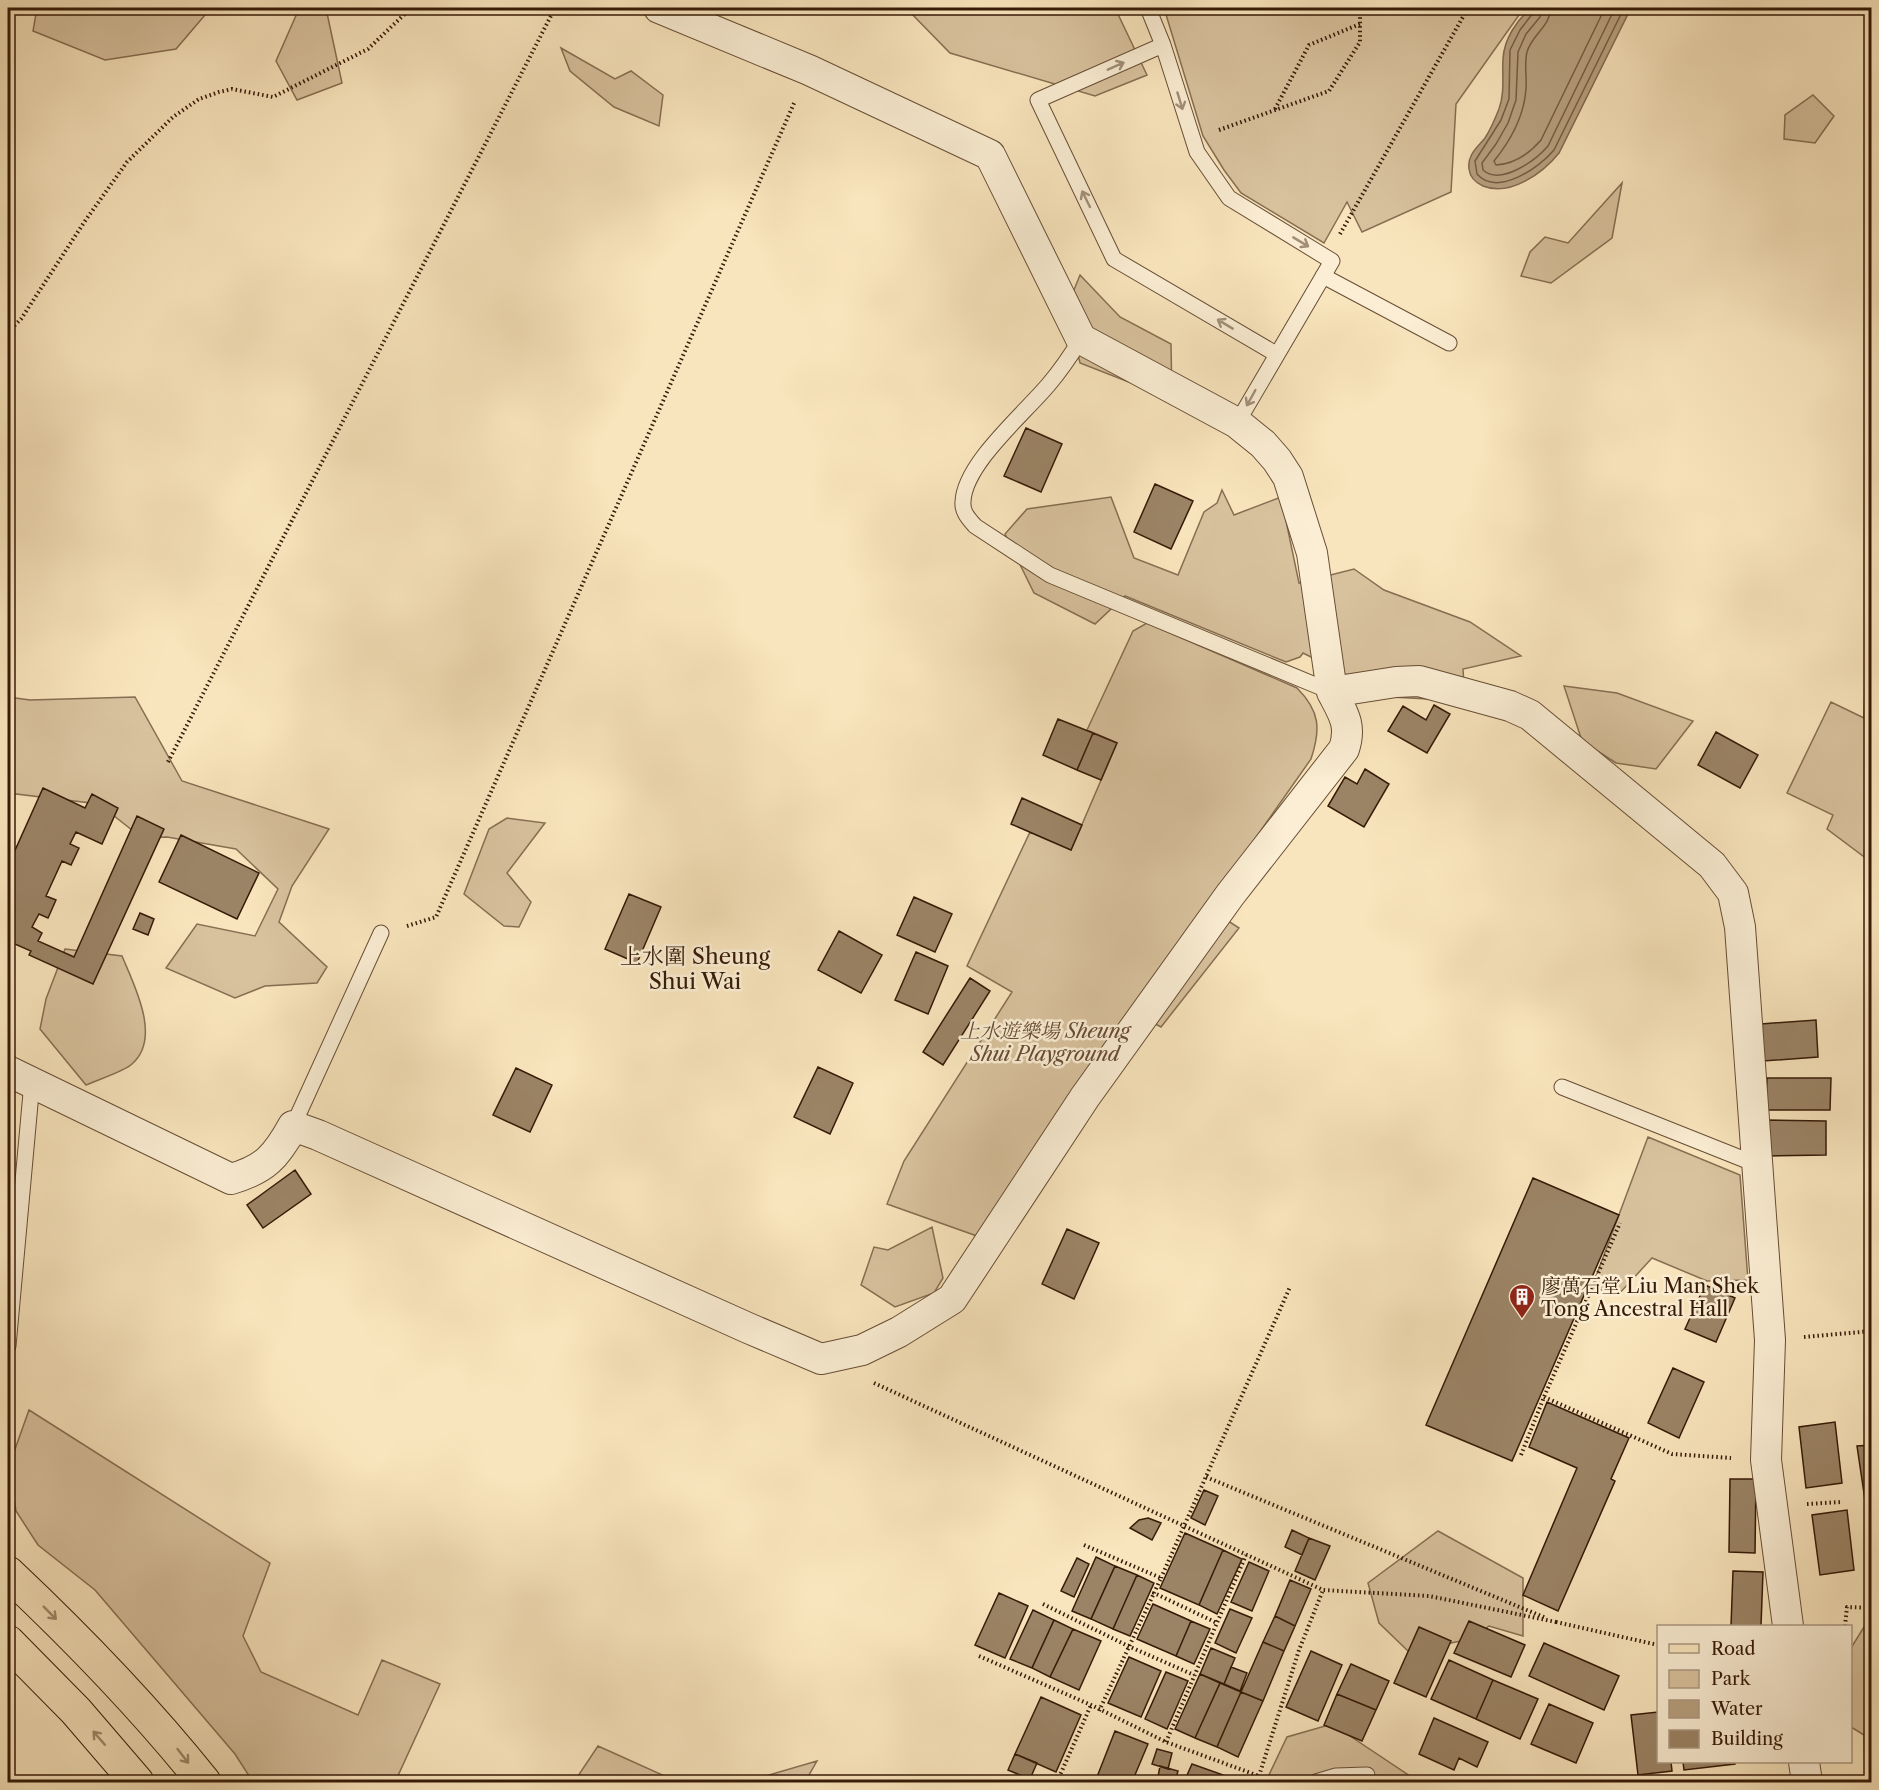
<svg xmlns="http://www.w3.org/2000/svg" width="1879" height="1790" font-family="'Libre Caslon Text','Noto Serif SC',serif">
	<rect width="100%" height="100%" fill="#f9e5bd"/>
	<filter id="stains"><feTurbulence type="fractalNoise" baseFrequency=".00333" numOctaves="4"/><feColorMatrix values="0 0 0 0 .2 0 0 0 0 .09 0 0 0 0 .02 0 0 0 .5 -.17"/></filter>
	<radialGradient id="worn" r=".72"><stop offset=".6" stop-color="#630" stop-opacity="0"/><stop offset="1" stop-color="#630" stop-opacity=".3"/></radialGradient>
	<!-- green -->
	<path fill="#d8c29e" stroke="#876e52" stroke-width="1.5" d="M37 8H211L176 49 105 60 33 31Z
		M906 8H1115L1147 75 1095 96 950 53Z
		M1164 8H1524L1456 104 1451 192 1362 232 1347 202 1324 243 1241 193 1224 170 1203 136Z
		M298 11 327 13 342 83 297 100 276 61Z
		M561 48 615 79 631 71 663 95 659 126 614 107 570 71Z
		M1813 95 1834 116 1815 143 1784 139 1785 115Z
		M1622 183 1612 238 1551 283 1521 276 1530 252 1545 237 1568 243Z
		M1080 275 1120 317 1171 344 1172 399 1080 363 1067 307Z
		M1222 490 1234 515 1281 497 1299 583 1354 569 1384 590 1470 622 1521 656 1463 669 1465 701 1391 697 1303 653 1300 657 1286 662 1125 596 1095 624 1034 593 1005 534 1027 509 1111 497 1134 558 1178 575 1204 512 1217 503Z
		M1147 623 1297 688C1320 711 1321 729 1311 759L1207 907 1239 928 1161 1027 1133 1012 977 1236 887 1204 904 1161 1012 992 967 966 1030 832 1071 850 1117 743 1087 730 1133 631Z
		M1564 686 1617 693 1693 721 1656 769 1616 763 1582 741Z
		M1865 690 1872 693 1871 862 1827 829 1833 815 1787 793 1831 702 1864 718Z
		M8 697 30 700 135 697 182 781 329 829 292 886 279 922 327 967 317 983 265 986 235 998 166 968 197 924 255 936 278 889 236 849 167 837 142 838 99 804 8 793Z
		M507 818 545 823 507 873 531 902 519 927 504 926 464 894 489 829Z
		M65 949 122 956C134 985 162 1038 132 1064 125 1071 97 1080 86 1085L40 1029 46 999Z
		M1648 1137 1740 1175 1748 1280 1707 1281 1652 1258 1618 1295 1592 1287Z
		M932 1227 943 1278 934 1293 895 1307 861 1285 874 1247 888 1250Z
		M29 1410 270 1563 243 1636 261 1672 358 1715 382 1660 440 1684 396 1780 401 1782H253L235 1754 95 1590 38 1545 16 1511 9 1466Z
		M1438 1531 1523 1578V1636L1489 1626 1472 1639 1408 1651 1379 1623 1368 1583Z
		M1871 1620 1872 1782H1865L1864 1735 1851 1727V1648L1867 1622Z
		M1332 1724 1416 1780 1415 1782H1276L1268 1777 1287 1737Z
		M598 1746 667 1777 664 1782H574Z
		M817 1761 805 1782H745Z"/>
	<!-- water -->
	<path fill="#b7a07f" stroke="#836a4f" stroke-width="1.5" d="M1531 8H1631L1559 153C1543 173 1510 197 1483 186 1476 183 1470 177 1469 169 1467 155 1477 148 1485 138 1491 129 1495 119 1499 109 1505 92 1502 76 1503 59 1504 39 1517 20 1531 8Z"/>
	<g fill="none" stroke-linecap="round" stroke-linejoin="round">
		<!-- shore -->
		<path stroke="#765d43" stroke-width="1.5" d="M1534 8 1533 13 1520 30 1510 50 1509 99 1501 120 1475 161 1477 174C1497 197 1539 168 1554 150L1624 8
			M1542 8 1540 17 1526 34 1518 52 1516 100 1508 123 1496 144 1482 163 1483 170C1501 186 1536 160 1548 146L1615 8
			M1551 8C1550 26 1532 35 1527 52 1524 64 1527 77 1526 89 1524 117 1511 140 1494 161L1496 165C1514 164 1529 154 1541 140L1605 8"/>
	</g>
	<!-- building -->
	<path fill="#9b8466" stroke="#361a07" stroke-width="1.5" d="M1026 428 1062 444 1041 492 1004 476Z
		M1155 484 1193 501 1171 549 1134 532Z
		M1434 705 1450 714 1427 753 1388 731 1403 706 1426 720Z
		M1058 719 1093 733 1077 770 1043 755Z
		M1716 732 1758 755 1740 788 1698 765Z
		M1093 733 1117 743 1101 780 1077 770Z
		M1365 769 1389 784 1364 827 1328 806 1345 777 1357 784Z
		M43 788 85 808 92 794 118 808 102 844 76 832 70 844 79 848 71 865 62 861 46 896 56 900 48 918 39 914 32 927 42 933 38 941 74 957 137 816 164 829 93 984 29 955 31 951 8 941V866Z
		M1022 798 1082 825 1071 850 1011 824Z
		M181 835 259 873 237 919 159 882Z
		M629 894 661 907 637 963 605 949Z
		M914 897 952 914 935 952 897 935Z
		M140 913 154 919 148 935 133 929Z
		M839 931 882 955 861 993 818 970Z
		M916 952 948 966 928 1014 895 1000Z
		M970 978 990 991 943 1065 923 1052Z
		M1816 1020 1818 1057 1763 1061 1761 1024Z
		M818 1067 853 1083 830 1134 794 1117Z
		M516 1068 552 1085 530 1132 493 1115Z
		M1767 1078H1831L1830 1110H1766Z
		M1767 1120 1826 1121V1155L1767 1156Z
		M295 1170 311 1194 263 1228 247 1205Z
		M1533 1178 1619 1215 1512 1461 1426 1425Z
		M1067 1229 1099 1243 1074 1299 1042 1284Z
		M1705 1285 1735 1298 1716 1342 1685 1329Z
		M1673 1368 1704 1382 1679 1438 1648 1423Z
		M1547 1402 1629 1438 1611 1479 1615 1481 1558 1611 1523 1595 1577 1468 1529 1447Z
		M1835 1422 1842 1483 1806 1488 1799 1427Z
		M1872 1445V1506L1866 1507 1857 1446Z
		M1730 1479H1756L1755 1553 1729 1552Z
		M1204 1490 1218 1496 1205 1525 1191 1518Z
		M1847 1510 1854 1570 1820 1575 1812 1515Z
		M1148 1518 1161 1523 1152 1540 1130 1528 1139 1520Z
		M1292 1530 1309 1538 1302 1555 1285 1547Z
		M1185 1533 1223 1550 1199 1605 1160 1588Z
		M1309 1538 1330 1546 1315 1580 1295 1571Z
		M1223 1550 1242 1559 1217 1614 1199 1605Z
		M1096 1557 1115 1566 1091 1619 1072 1611Z
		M1077 1558 1089 1564 1074 1597 1061 1591Z
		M1249 1562 1269 1571 1252 1611 1231 1602Z
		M1115 1566 1137 1575 1113 1629 1091 1619Z
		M1733 1571 1763 1572 1761 1626H1731Z
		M1137 1575 1154 1583 1130 1636 1113 1629Z
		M1290 1580 1311 1589 1295 1626 1275 1616Z
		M999 1593 1028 1606 1005 1658 975 1645Z
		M1153 1604 1191 1621 1176 1656 1137 1639Z
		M1230 1609 1252 1618 1236 1653 1215 1643Z
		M1033 1610 1054 1620 1032 1668 1010 1659Z
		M1275 1616 1295 1626 1284 1651 1263 1642Z
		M1054 1620 1073 1629 1050 1677 1032 1668Z
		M1191 1621 1210 1629 1194 1664 1176 1656Z
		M1469 1621 1525 1645 1511 1677 1454 1653Z
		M1419 1627 1451 1641 1426 1697 1394 1683Z
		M1073 1629 1101 1641 1079 1690 1050 1677Z
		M1263 1642 1284 1651 1263 1701 1241 1692Z
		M1544 1643 1619 1676 1604 1710 1529 1676Z
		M1211 1648 1235 1658 1224 1684 1200 1674Z
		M1311 1651 1342 1665 1318 1721 1286 1707Z
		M1129 1657 1161 1671 1141 1717 1108 1703Z
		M1449 1660 1493 1680 1476 1719 1431 1699Z
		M1351 1664 1389 1681 1376 1710 1337 1694Z
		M1231 1667 1247 1673 1240 1691 1224 1684Z
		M1166 1672 1188 1681 1167 1729 1145 1719Z
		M1200 1674 1220 1683 1195 1738 1175 1729Z
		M1493 1680 1538 1699 1520 1739 1476 1719Z
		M1220 1683 1241 1692 1217 1747 1195 1738Z
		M1241 1692 1263 1701 1238 1757 1217 1747Z
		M1337 1694 1376 1710 1362 1741 1324 1725Z
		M1041 1697 1081 1715 1056 1772 1015 1754Z
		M1549 1704 1593 1723 1576 1763 1531 1744Z
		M1658 1712V1762H1671L1672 1771 1638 1775 1631 1715Z
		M1434 1718 1488 1742 1477 1767 1459 1758 1454 1770 1419 1754Z
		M1115 1731 1148 1744 1132 1782H1095Z
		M1157 1749 1172 1753 1168 1769 1152 1764Z
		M1015 1754 1037 1763 1030 1779 1008 1770Z
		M1683 1762H1735V1764L1684 1770Z
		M1192 1764 1240 1781 1239 1782H1184Z
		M1160 1766 1178 1771 1175 1782H1157Z"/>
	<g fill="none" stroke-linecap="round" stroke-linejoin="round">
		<defs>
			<path id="lane" d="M1148 8 1163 45 1197 152 1229 198 1332 261 1237 423
				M1163 45 1038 100 1114 259 1276 354
				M1323 276 1449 343
				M1081 339C1071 355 1061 370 1049 384 1025 413 964 464 963 502 962 512 969 519 975 526L1050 575 1332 692
				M1562 1087 1758 1165
				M293 1126 381 933
				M8 1346 32 1082
				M1316 1782 1336 1776 1367 1775"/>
			<path id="street" d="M659 8 809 70 990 155 1081 339 1237 423 1263 444 1277 460 1288 477 1312 553 1332 692 1396 682 1419 681 1510 706 1530 715 1712 865 1733 893 1740 927 1770 1340 1766 1460 1788 1626
				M8 1071 231 1179C265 1169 276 1157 293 1126L318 1135 748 1328 821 1359 862 1350 899 1332 952 1299 1085 1097 1230 895 1344 749C1352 725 1343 713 1332 692
				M1804 1762 1807 1782"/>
			<path id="primary" d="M8 1573C78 1639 144 1707 204 1782
				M8 1642 76 1711 137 1782"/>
		</defs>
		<!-- lane casing -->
		<use href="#lane" stroke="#674d34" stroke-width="17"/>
		<!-- street casing -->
		<use href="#street" stroke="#674d34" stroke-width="32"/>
		<!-- primary casing -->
		<use href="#primary" stroke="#361a07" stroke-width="35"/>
		<!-- path -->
		<path stroke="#361a07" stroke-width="4" stroke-dasharray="1.5 3" stroke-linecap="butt" d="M1275 109 1309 45 1360 24
			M1219 130 1329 91 1360 42V8
			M1340 234 1468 8
			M8 332 21 319 85 221 127 162 173 117 199 99 219 92 232 89 273 97 368 49 411 8
			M168 762 555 8
			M407 926 436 917 795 101
			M1804 1337 1872 1331
			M874 1383 1323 1590 1429 1596 1556 1622
			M1544 1397 1672 1454 1731 1458
			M1521 1455 1544 1397 1620 1223
			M1206 1477 1546 1618
			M1807 1504 1841 1502
			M1084 1545 1161 1578 1154 1593 1217 1623
			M1161 1578 1290 1287
			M1043 1604 1128 1646 1194 1675
			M1556 1622 1658 1645
			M1845 1626 1847 1607 1872 1608
			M979 1656 1091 1705 1166 1742 1259 1776 1267 1782
			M1099 1711 1154 1593
			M1166 1742 1246 1555
			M1259 1776 1299 1650 1323 1590
			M1057 1782 1091 1705"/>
		<!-- lane -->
		<use href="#lane" stroke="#fbeed4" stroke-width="15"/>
		<!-- street -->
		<use href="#street" stroke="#fbeed4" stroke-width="30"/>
		<!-- primary -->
		<use href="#primary" stroke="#f9e5bd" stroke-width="33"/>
	</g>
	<!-- one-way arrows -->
	<defs><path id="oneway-shaft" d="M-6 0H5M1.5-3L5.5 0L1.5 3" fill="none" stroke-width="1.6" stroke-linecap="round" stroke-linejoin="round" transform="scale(1.5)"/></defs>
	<g stroke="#a28f78">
		<use href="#oneway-shaft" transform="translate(1116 66) rotate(-24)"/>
		<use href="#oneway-shaft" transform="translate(1180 101) rotate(73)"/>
		<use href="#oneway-shaft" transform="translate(1086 199) rotate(-116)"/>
		<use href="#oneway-shaft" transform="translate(1301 242) rotate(31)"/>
		<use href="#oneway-shaft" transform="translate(1225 324) rotate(-149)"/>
		<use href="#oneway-shaft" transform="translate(1251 398) rotate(119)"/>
	</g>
	<g stroke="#a18a6b">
		<use href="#oneway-shaft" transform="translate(50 1613) rotate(45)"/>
		<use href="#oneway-shaft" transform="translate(99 1738) rotate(-131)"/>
		<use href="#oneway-shaft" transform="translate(183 1756) rotate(52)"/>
	</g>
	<!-- icons -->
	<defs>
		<symbol id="building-pin" viewBox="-11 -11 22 30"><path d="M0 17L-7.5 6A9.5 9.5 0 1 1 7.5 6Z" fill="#8f2418" stroke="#fbeed4"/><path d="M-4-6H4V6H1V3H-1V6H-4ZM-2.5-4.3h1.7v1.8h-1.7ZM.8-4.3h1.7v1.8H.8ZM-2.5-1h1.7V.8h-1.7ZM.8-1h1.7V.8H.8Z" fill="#fff"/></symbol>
	</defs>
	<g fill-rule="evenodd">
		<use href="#building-pin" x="1507" y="1282" width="30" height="40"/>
	</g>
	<g text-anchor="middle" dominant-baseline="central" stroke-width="5" stroke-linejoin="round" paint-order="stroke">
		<!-- park labels -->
		<g font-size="20" font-style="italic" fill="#674c34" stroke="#fbeed4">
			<text x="1045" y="1031">上水遊樂場 Sheung<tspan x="1045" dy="23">Shui Playground</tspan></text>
		</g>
		<!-- poi labels -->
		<g font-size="20" fill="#361a07" stroke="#fbeed4" text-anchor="start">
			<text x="1541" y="1286">廖萬石堂 Liu Man Shek<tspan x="1541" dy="23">Tong Ancestral Hall</tspan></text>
		</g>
		<!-- quarter labels -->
		<g font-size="22" fill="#361a07" stroke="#fbeed4">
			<text x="695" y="956">上水圍 Sheung<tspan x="695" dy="25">Shui Wai</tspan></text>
		</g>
	</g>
	<!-- margin -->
	<rect width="1879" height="1790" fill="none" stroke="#f9e5bd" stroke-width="30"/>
	<rect x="9" y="9" width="1861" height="1772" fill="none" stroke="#361a07" stroke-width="3"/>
	<rect x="15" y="15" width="1849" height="1760" fill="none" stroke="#361a07" stroke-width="1.5"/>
	<!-- legend -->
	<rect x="1657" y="1625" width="195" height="138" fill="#fbeed4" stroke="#ac9982" stroke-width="1.5"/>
	<rect x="1669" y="1644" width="30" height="9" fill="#f9e5bd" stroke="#ac9982" stroke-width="1.5"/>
	<text x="1711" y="1655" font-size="18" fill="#361a07">Road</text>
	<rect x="1669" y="1670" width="30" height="18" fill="#d8c29e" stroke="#ac9982" stroke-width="1.5"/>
	<text x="1711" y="1685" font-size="18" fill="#361a07">Park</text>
	<rect x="1669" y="1700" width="30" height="18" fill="#b7a07f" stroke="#ac9982" stroke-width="1.5"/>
	<text x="1711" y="1715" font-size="18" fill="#361a07">Water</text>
	<rect x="1669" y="1730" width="30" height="18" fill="#9b8466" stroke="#ac9982" stroke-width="1.5"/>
	<text x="1711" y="1745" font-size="18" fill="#361a07">Building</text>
	<rect width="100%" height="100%" filter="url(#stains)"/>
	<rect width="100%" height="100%" fill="url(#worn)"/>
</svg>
